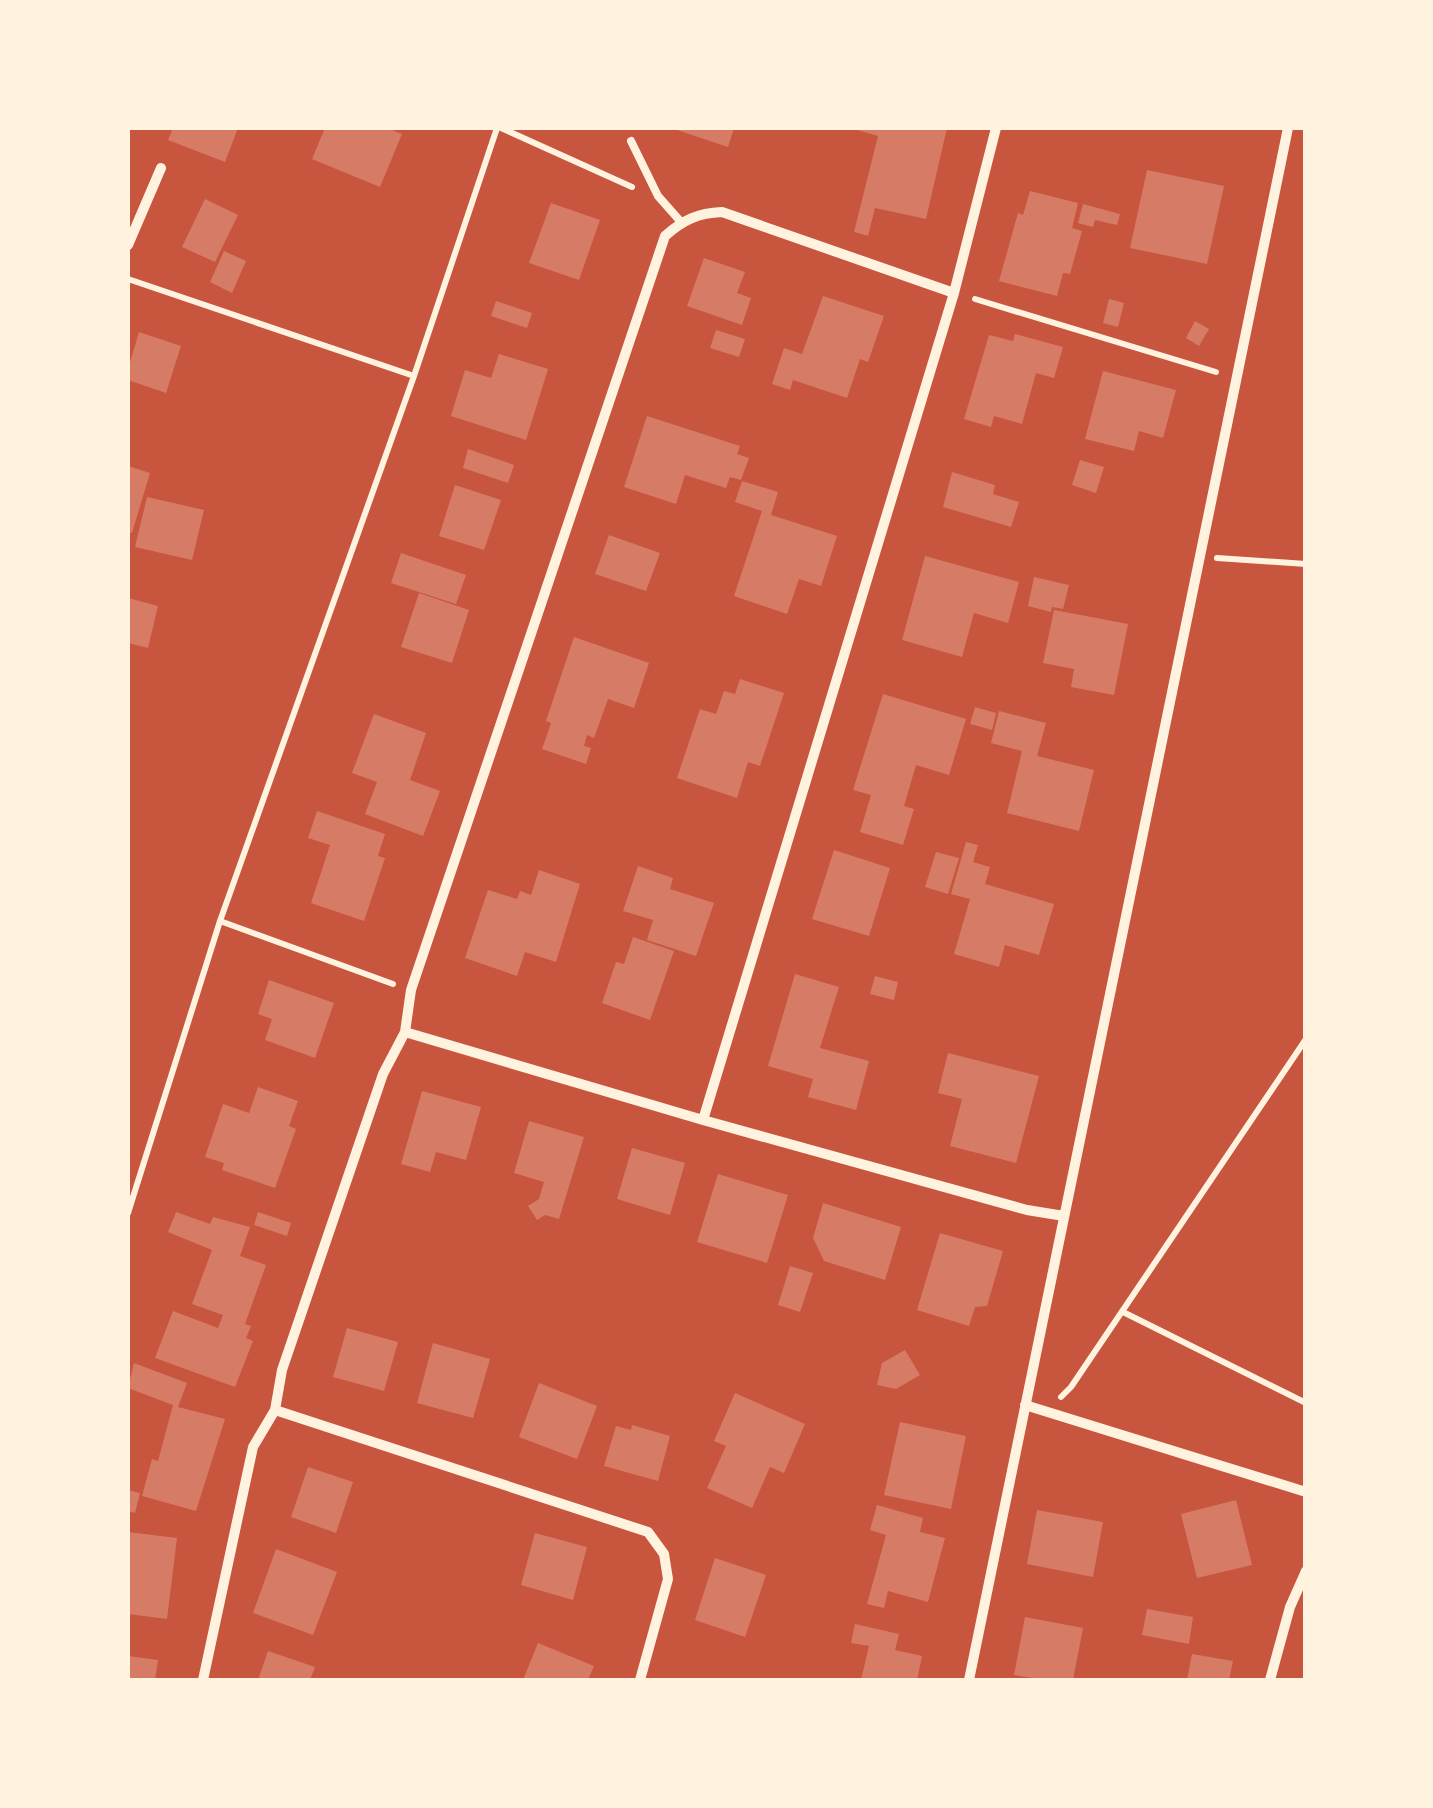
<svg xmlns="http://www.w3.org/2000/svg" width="1433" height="1808" font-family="Lato,sans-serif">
	<rect width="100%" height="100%" fill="#c8553d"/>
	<!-- building -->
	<path fill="#d67c66" d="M173 128H238L225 162 168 140Z
		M325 128H387L402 134 380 187 312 159Z
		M671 128H734L728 147Z
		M851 128H947L926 219 875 208 868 236 854 232 878 136Z
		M1147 170 1224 186 1207 264 1130 248Z
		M1030 191 1078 203 1072 228 1082 231 1070 274 1063 273 1057 296 999 281 1018 213 1023 215Z
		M205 199 238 215 215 262 182 247Z
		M551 203 600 220 579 280 529 263Z
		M1083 204 1120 214 1117 225 1095 220 1093 227 1078 223Z
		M224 251 246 261 232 293 210 282Z
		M704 258 745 272 737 293 751 298 742 325 687 306Z
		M823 296 884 316 868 362 860 359 847 398 793 380 790 390 772 384 784 348 802 354Z
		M1109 299 1124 303 1118 327 1103 323Z
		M496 301 532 313 527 328 491 316Z
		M1195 321 1209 329 1199 346 1186 338Z
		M716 330 745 339 739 357 710 348Z
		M139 332 181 346 166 393 128 380V369Z
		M1015 334 1063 347 1054 378 1036 373 1022 424 994 416 991 427 964 419 989 335 1013 341Z
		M499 354 548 369 526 440 451 416 465 370 491 378Z
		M1103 371 1176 390 1163 438 1139 431 1134 451 1085 439Z
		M647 416 740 446 737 454 749 458 741 480 730 477 726 488 685 475 676 504 624 487Z
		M468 449 514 465 508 483 463 468Z
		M1080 460 1104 467 1096 493 1072 485Z
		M128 466 150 473 132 533 128 532Z
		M952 472 995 485 993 494 1019 502 1011 527 943 507Z
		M742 481 778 492 771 515 837 536 821 586 799 579 787 614 734 596 762 511 735 502Z
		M455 485 501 500 484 550 439 536Z
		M147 497 204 510 192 560 135 547Z
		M609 535 660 553 646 591 595 574Z
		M401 553 466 575 456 604 391 583Z
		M925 556 1019 582 1008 623 974 613 962 657 902 640Z
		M1034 577 1069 585 1063 609 1052 607 1051 612 1028 606Z
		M419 593 469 610 452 663 401 647Z
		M128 598 158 606 148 648 128 643Z
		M1054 610 1128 624 1114 695 1071 687 1074 669 1043 663Z
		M574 637 649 663 634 708 608 699 594 738 587 735 584 746 591 748 586 764 542 749 551 723 546 721Z
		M740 679 784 693 760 766 748 762 737 798 677 778 700 709 716 714 724 691 735 694Z
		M883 694 966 719 949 775 916 765 904 806 914 809 903 845 860 832 871 795 853 790Z
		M975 707 996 713 992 730 970 724Z
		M999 711 1046 723 1037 756 1094 770 1079 831 1007 813 1022 751 991 743Z
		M374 714 426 733 410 780 440 791 423 836 365 814 377 782 352 773Z
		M317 811 385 834 378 856 385 858 364 921 311 903 330 845 308 838Z
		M966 842 978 845 973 862 990 867 985 884 1054 904 1039 955 1005 945 999 967 954 954 970 899 951 894Z
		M834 850 890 868 869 936 812 919Z
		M936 852 959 858 948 894 925 887Z
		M638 866 673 878 670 889 714 903 696 956 647 940 653 920 623 911Z
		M539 870 580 884 556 962 525 952 517 976 465 958 488 890 517 899 520 891 531 895Z
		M633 937 674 951 650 1020 602 1003 616 962 624 964Z
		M795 974 839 987 820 1048 869 1061 856 1110 808 1097 813 1079 768 1066Z
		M875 976 898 982 894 1000 870 994Z
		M269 980 334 1003 315 1058 265 1040 272 1019 258 1014Z
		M948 1053 1039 1076 1016 1163 950 1146 962 1099 938 1093Z
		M258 1087 298 1101 289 1126 296 1129 275 1188 222 1170 224 1163 205 1157 223 1104 249 1113Z
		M422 1091 481 1107 466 1160 436 1152 430 1172 401 1164Z
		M529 1121 584 1137 559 1219 545 1215 537 1220 528 1206 539 1199 544 1182 514 1173Z
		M632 1148 685 1163 670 1215 617 1199Z
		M718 1174 788 1195 767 1263 697 1242Z
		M823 1203 901 1227 885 1280 824 1261 813 1238Z
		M176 1212 210 1224 213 1217 250 1227 240 1256 266 1265 245 1324 251 1326 246 1338 253 1341 235 1387 155 1358 173 1311 218 1328 223 1315 192 1304 212 1250 168 1232Z
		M258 1212 291 1223 287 1236 254 1225Z
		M940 1233 1003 1251 987 1306 975 1307 969 1326 917 1310Z
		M790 1266 813 1273 800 1312 778 1305Z
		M347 1328 398 1342 384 1391 333 1377Z
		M433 1343 490 1359 473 1418 417 1403Z
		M905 1350 920 1375 896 1389 877 1385 882 1363Z
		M134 1363 187 1383 178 1407 225 1419 196 1511 142 1496 152 1459 158 1461 173 1405 128 1388Z
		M539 1383 597 1406 577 1459 519 1437Z
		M735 1393 805 1424 784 1473 770 1467 752 1508 707 1488 726 1446 714 1441Z
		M900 1422 966 1436 951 1509 884 1495Z
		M632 1425 670 1436 658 1481 604 1466 616 1426 631 1430Z
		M308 1467 353 1482 336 1533 291 1517Z
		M128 1490 140 1493 135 1513 128 1511Z
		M1236 1500 1252 1565 1197 1578 1181 1514Z
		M877 1505 923 1518 920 1532 945 1538 928 1602 888 1591 884 1608 867 1604 886 1535 870 1530Z
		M1037 1510 1103 1522 1093 1577 1027 1564Z
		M128 1532 177 1538 167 1619 128 1614Z
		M535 1533 587 1547 573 1600 521 1585Z
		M276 1549 337 1572 313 1635 253 1613Z
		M715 1558 766 1575 745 1637 695 1620Z
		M1147 1609 1193 1617 1189 1644 1142 1635Z
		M1025 1617 1083 1628 1073 1680H1045L1014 1675Z
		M855 1624 899 1634 895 1650 922 1656 917 1680H861L869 1646 851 1643Z
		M538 1643 594 1666 588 1680H523Z
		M268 1651 315 1667 310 1680H258Z
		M1192 1654 1233 1661 1229 1680H1187Z
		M128 1656 158 1660 155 1680H128Z"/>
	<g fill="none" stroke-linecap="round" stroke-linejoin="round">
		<!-- path -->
		<path stroke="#fff3e0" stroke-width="6" d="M501 128 632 187
			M128 279 414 376
			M975 299 1216 372
			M1217 558 1306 564
			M220 921 393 984
			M128 1213 220 921 414 376 497 128
			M1123 1312 1306 1403
			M1061 1397 1071 1387 1306 1039"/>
		<!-- service -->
		<path stroke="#fff3e0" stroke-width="8" d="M631 141 658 196 681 222"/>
		<!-- minor -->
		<path stroke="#fff3e0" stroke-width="10" d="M128 245 161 168
			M405 1032 703 1120 1027 1210 1064 1216
			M703 1120 954 293 996 128
			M1025 1405 1306 1492
			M275 1410 648 1532 664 1554 668 1579 640 1680
			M203 1680 253 1447 275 1410 282 1370 383 1074 405 1032 411 990 665 236C683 220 698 213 722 212L954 293
			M969 1680 1288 128
			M1270 1680 1290 1607 1306 1571"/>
	</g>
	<!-- border -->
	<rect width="1433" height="1808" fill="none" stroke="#fff3e0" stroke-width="260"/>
</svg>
